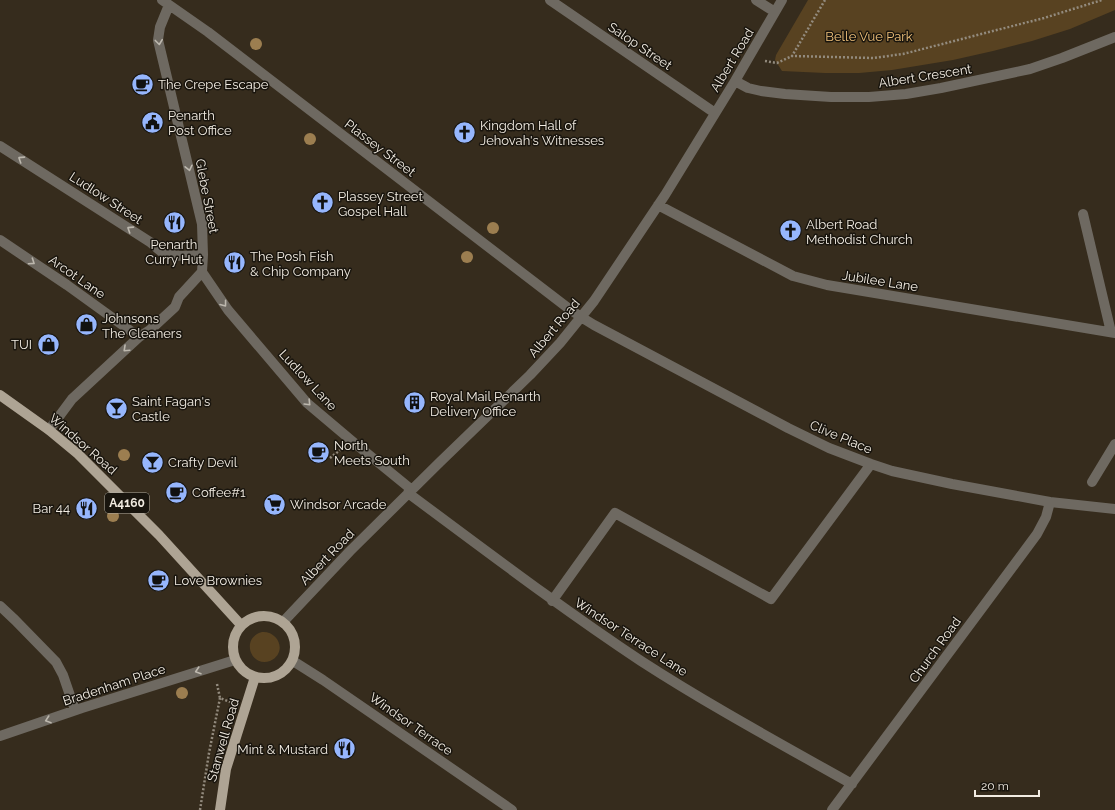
<svg xmlns="http://www.w3.org/2000/svg" width="1115" height="810" font-family="Raleway,sans-serif">
	<rect width="100%" height="100%" fill="#362c1d"/>
	<!-- green -->
	<path fill="#584221" d="M808 0H1115V10L1070 29 1032 41 993 51 953 60 892 70 859 73H825L782 71 775 60 776 55Z
		M262 632C280 631 287 654 270 661 251 668 240 638 262 632Z"/>
	<g fill="none" stroke-linecap="round" stroke-linejoin="round">
		<!-- path -->
		<path stroke="#938b7e" stroke-width="2.5" stroke-dasharray="2 2" stroke-linecap="butt" d="M825 0 792 56 873 58 903 54 1044 18 1102 0
			M765 61 777 63 792 56
			M330 458 340 450
			M217 684 220 698 230 702
			M200 810 209 753 220 698"/>
		<!-- minor -->
		<path stroke="#6e6961" stroke-width="10" d="M162 0 208 32 568 308 581 317 594 325 788 428 829 448 871 464 892 471 952 484 1050 502 1115 509
			M550 0 715 113
			M756 0 775 12
			M735 81 748 88 761 91 785 94 831 97H869L906 94 941 88 1030 69 1062 58 1115 37
			M0 146 150 242C154 245 158 250 162 252 172 258 192 255 203 255
			M658 205 793 276 827 285 1115 333
			M1083 214 1111 332
			M0 240 67 285 139 337
			M202 272 228 310 307 403 352 441 412 490
			M49 430 72 399 139 337 150 330 175 307 179 297 202 272 203 255 202 224 158 40 160 27 169 5
			M1092 482 1115 444
			M408 493C485 550 561 608 641 661 709 705 781 744 852 784
			M552 601 615 513 771 599 871 464
			M0 606 15 620 56 662 63 675 75 710
			M283 622 350 551 440 462 530 375 560 343 594 301 665 195 735 81 782 0
			M293 661 323 680 512 810
			M0 736 82 708 235 660
			M832 810 1037 534 1046 517 1050 502"/>
		<!-- major -->
		<path stroke="#aea494" stroke-width="10" d="M0 395 49 430 78 454 159 535 241 625
			M233 647a31 31 0 1 1 62 0a31 31 0 1 1-62 0Z
			M220 810 226 769 255 677"/>
	</g>
	<!-- trees -->
	<g fill="#9c7e50">
		<circle cx="256" cy="44" r="6"/>
		<circle cx="310" cy="139" r="6"/>
		<circle cx="493" cy="228" r="6"/>
		<circle cx="467" cy="257" r="6"/>
		<circle cx="124" cy="455" r="6"/>
		<circle cx="113" cy="516" r="6"/>
		<circle cx="182" cy="693" r="6"/>
	</g>
	<!-- one-way arrows -->
	<defs><path id="oneway-chevron" d="M-2-3.5L2.5 0L-2 3.5" fill="none" stroke-width="1.6" stroke-linecap="round" stroke-linejoin="round"/></defs>
	<g stroke="#bdb8ae">
		<use href="#oneway-chevron" transform="translate(159 42) rotate(83)"/>
		<use href="#oneway-chevron" transform="translate(21 159) rotate(-147)"/>
		<use href="#oneway-chevron" transform="translate(189 168) rotate(77)"/>
		<use href="#oneway-chevron" transform="translate(130 229) rotate(-147)"/>
		<use href="#oneway-chevron" transform="translate(32 262) rotate(34)"/>
		<use href="#oneway-chevron" transform="translate(224 304) rotate(53)"/>
		<use href="#oneway-chevron" transform="translate(126 349) rotate(137)"/>
		<use href="#oneway-chevron" transform="translate(308 403) rotate(46)"/>
		<use href="#oneway-chevron" transform="translate(198 671) rotate(162)"/>
		<use href="#oneway-chevron" transform="translate(48 720) rotate(161)"/>
	</g>
	<!-- icons -->
	<defs>
		<symbol id="cafe-disc" viewBox="-11 -11 22 22"><circle r="9.5" fill="#96b6fd" stroke="#19150e"/><path d="M-5.5-4.5H6V0H3Q3 3.5 0 3.5H-2.5Q-5.5 3.5-5.5 0ZM3-3.2v2h1.7v-2ZM-6 4.5H4V6H-6Z" fill="#111"/></symbol>
		<symbol id="civic-disc" viewBox="-11 -11 22 22"><circle r="9.5" fill="#96b6fd" stroke="#19150e"/><path d="M-.6-6.5H3V-4.5H.6V-3L4-1V1h2V6H-6V1h2V-1L-.6-3ZM-1.2 2.5V6h2.4V2.5Z" fill="#111"/></symbol>
		<symbol id="church-disc" viewBox="-11 -11 22 22"><circle r="9.5" fill="#96b6fd" stroke="#19150e"/><path d="M-1.2-6h2.4v3.5h3.3v2.4h-3.3V6h-2.4V-.1h-3.3v-2.4h3.3Z" fill="#111"/></symbol>
		<symbol id="restaurant-disc" viewBox="-11 -11 22 22"><circle r="9.5" fill="#96b6fd" stroke="#19150e"/><path d="M-5-6h1v4h1v-4h1v4h1v-4h1v5L-1.5 .5V6h-2V.5L-5-1ZM5-6V6H3V1.5H1.5Q1.5-4 5-6Z" fill="#111"/></symbol>
		<symbol id="shop-disc" viewBox="-11 -11 22 22"><circle r="9.5" fill="#96b6fd" stroke="#19150e"/><path d="M-5-2.5h2.3a2.7 3.5 0 0 1 5.4 0H5L5.5 6h-11ZM-1.5-2.5h3a1.5 2.3 0 0 0-3 0Z" fill="#111"/></symbol>
		<symbol id="building-disc" viewBox="-11 -11 22 22"><circle r="9.5" fill="#96b6fd" stroke="#19150e"/><path d="M-4-6H4V6H1V3H-1V6H-4ZM-2.5-4.3h1.7v1.8h-1.7ZM.8-4.3h1.7v1.8H.8ZM-2.5-1h1.7V.8h-1.7ZM.8-1h1.7V.8H.8Z" fill="#111"/></symbol>
		<symbol id="bar-disc" viewBox="-11 -11 22 22"><circle r="9.5" fill="#96b6fd" stroke="#19150e"/><path d="M-6-5H6L.8 .8V4.5H3.5V6h-7V4.5H-.8V.8Z" fill="#111"/></symbol>
		<symbol id="supermarket-disc" viewBox="-11 -11 22 22"><circle r="9.5" fill="#96b6fd" stroke="#19150e"/><path d="M-6-5.5h2.5l.6 2H6L4.5 2H-2.5L-4.4-4H-6ZM-1.5 3.2a1.3 1.3 0 1 0 .1 0ZM3 3.2a1.3 1.3 0 1 0 .1 0Z" fill="#111"/></symbol>
	</defs>
	<g fill-rule="evenodd">
		<use href="#cafe-disc" x="130" y="72" width="25" height="25"/>
		<use href="#civic-disc" x="140" y="110" width="25" height="25"/>
		<use href="#church-disc" x="452" y="120" width="25" height="25"/>
		<use href="#church-disc" x="310" y="190" width="25" height="25"/>
		<use href="#restaurant-disc" x="162" y="210" width="25" height="25"/>
		<use href="#church-disc" x="778" y="218" width="25" height="25"/>
		<use href="#restaurant-disc" x="222" y="250" width="25" height="25"/>
		<use href="#shop-disc" x="74" y="312" width="25" height="25"/>
		<use href="#shop-disc" x="36" y="332" width="25" height="25"/>
		<use href="#building-disc" x="402" y="390" width="25" height="25"/>
		<use href="#bar-disc" x="104" y="396" width="25" height="25"/>
		<use href="#cafe-disc" x="306" y="440" width="25" height="25"/>
		<use href="#bar-disc" x="140" y="450" width="25" height="25"/>
		<use href="#cafe-disc" x="164" y="480" width="25" height="25"/>
		<use href="#supermarket-disc" x="262" y="492" width="25" height="25"/>
		<use href="#restaurant-disc" x="74" y="496" width="25" height="25"/>
		<use href="#cafe-disc" x="146" y="568" width="25" height="25"/>
		<use href="#restaurant-disc" x="332" y="736" width="25" height="25"/>
	</g>
	<g text-anchor="middle" dominant-baseline="central" stroke-width="3" stroke-linejoin="round" paint-order="stroke">
		<!-- shield labels -->
		<rect fill="#19150e" stroke="#b1aca2" stroke-width="1" x="105" y="493" width="44" height="20" rx="3"/>
		<g font-size="12" font-weight="bold" fill="#f2ece2">
			<text x="127" y="503">A4160</text>
		</g>
		<!-- park labels -->
		<g font-size="13" fill="#f0c17a" stroke="#19150e">
			<text x="869" y="36">Belle Vue Park</text>
		</g>
		<!-- street labels -->
		<g font-size="13" fill="#f2ece2" stroke="#19150e">
			<text transform="translate(640 46) rotate(34)">Salop Street</text>
			<text transform="translate(732 60) rotate(-59)">Albert Road</text>
			<text transform="translate(925 76) rotate(-9)">Albert Crescent</text>
			<text transform="translate(380 148) rotate(37)">Plassey Street</text>
			<text transform="translate(207 196) rotate(79)">Glebe Street</text>
			<text transform="translate(106 198) rotate(33)">Ludlow Street</text>
			<text transform="translate(77 277) rotate(35)">Arcot Lane</text>
			<text transform="translate(880 281) rotate(9)">Jubilee Lane</text>
			<text transform="translate(554 328) rotate(-50)">Albert Road</text>
			<text transform="translate(308 380) rotate(47)">Ludlow Lane</text>
			<text transform="translate(841 437) rotate(23)">Clive Place</text>
			<text transform="translate(83 444) rotate(41)">Windsor Road</text>
			<text transform="translate(327 557) rotate(-46)">Albert Road</text>
			<text transform="translate(631 637) rotate(33)">Windsor Terrace Lane</text>
			<text transform="translate(935 650) rotate(-54)">Church Road</text>
			<text transform="translate(114 685) rotate(-18)">Bradenham Place</text>
			<text transform="translate(411 724) rotate(35)">Windsor Terrace</text>
			<text transform="translate(223 740) rotate(-74)">Stanwell Road</text>
		</g>
		<!-- poi labels -->
		<g font-size="13" fill="#f2ece2" stroke="#19150e" text-anchor="start">
			<text x="158" y="84">The Crepe Escape</text>
			<text x="168" y="115">Penarth<tspan x="168" dy="15">Post Office</tspan></text>
			<text x="480" y="125">Kingdom Hall of<tspan x="480" dy="15">Jehovah's Witnesses</tspan></text>
			<text x="338" y="196">Plassey Street<tspan x="338" dy="15">Gospel Hall</tspan></text>
			<text x="806" y="224">Albert Road<tspan x="806" dy="15">Methodist Church</tspan></text>
			<text x="174" y="244" text-anchor="middle">Penarth<tspan x="174" dy="15">Curry Hut</tspan></text>
			<text x="250" y="256">The Posh Fish<tspan x="250" dy="15">&amp; Chip Company</tspan></text>
			<text x="102" y="318">Johnsons<tspan x="102" dy="15">The Cleaners</tspan></text>
			<text x="32" y="344" text-anchor="end">TUI</text>
			<text x="430" y="396">Royal Mail Penarth<tspan x="430" dy="15">Delivery Office</tspan></text>
			<text x="132" y="401">Saint Fagan's<tspan x="132" dy="15">Castle</tspan></text>
			<text x="334" y="445">North<tspan x="334" dy="15">Meets South</tspan></text>
			<text x="168" y="462">Crafty Devil</text>
			<text x="192" y="492">Coffee#1</text>
			<text x="290" y="504">Windsor Arcade</text>
			<text x="70" y="508" text-anchor="end">Bar 44</text>
			<text x="174" y="580">Love Brownies</text>
			<text x="328" y="749" text-anchor="end">Mint &amp; Mustard</text>
		</g>
	</g>
	<!-- scale -->
	<path d="M975 790v6h64v-6" fill="none" stroke="#f2ece2" stroke-width="2"/>
	<text x="981" y="790" font-size="12" fill="#f2ece2" stroke="#19150e" stroke-width="3" paint-order="stroke">20 m</text>
</svg>
